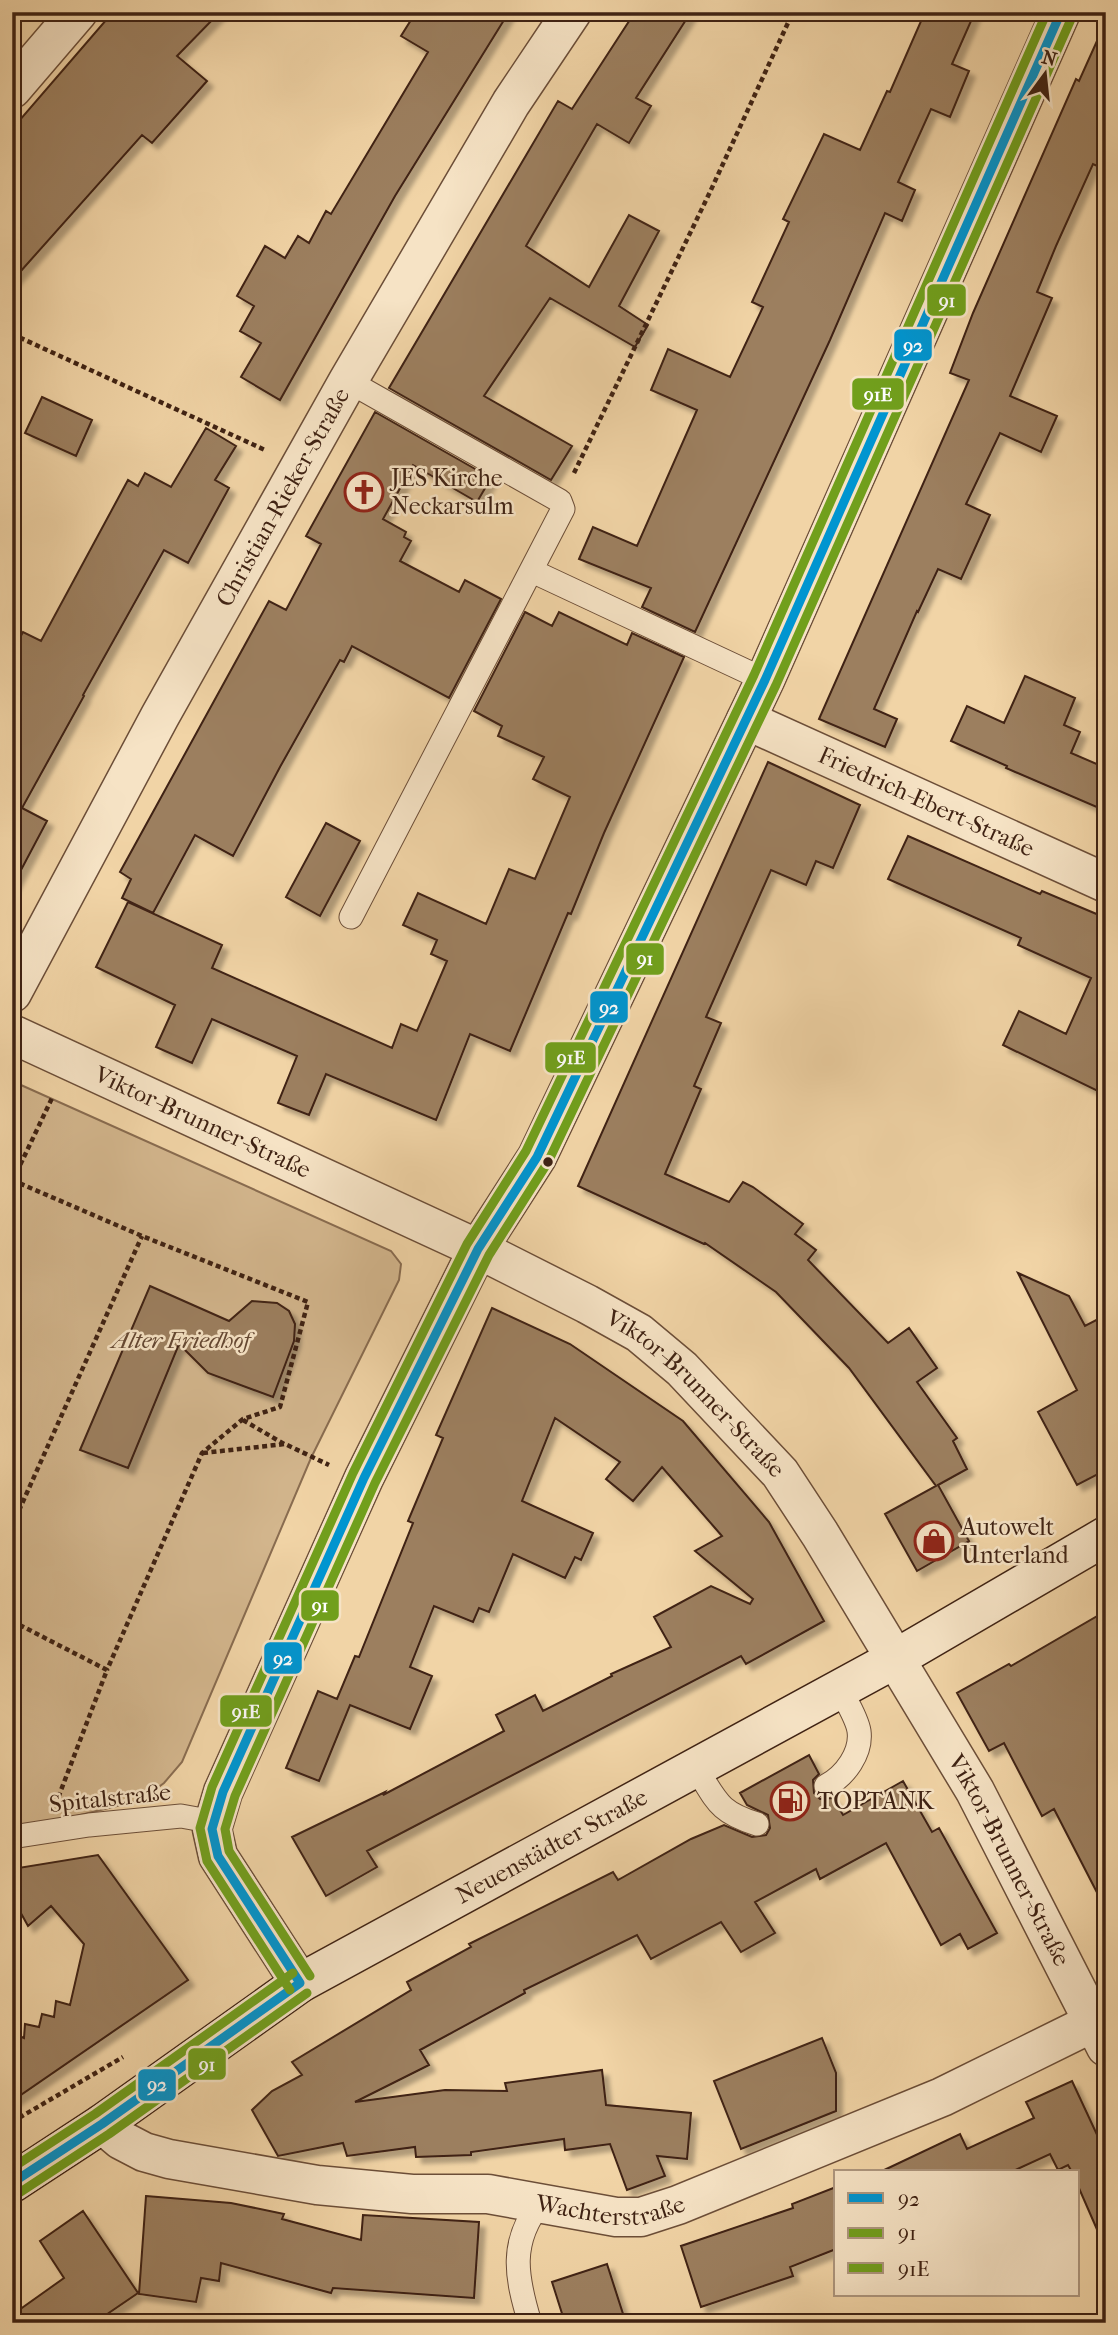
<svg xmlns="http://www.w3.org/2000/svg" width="1118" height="2335" font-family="'IM FELL French Canon',serif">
	<defs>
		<filter id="shadow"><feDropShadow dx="6" dy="6" stdDeviation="2" flood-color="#0004"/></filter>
	</defs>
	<rect width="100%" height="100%" fill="#f1d4a6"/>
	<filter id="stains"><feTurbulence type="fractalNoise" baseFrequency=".00286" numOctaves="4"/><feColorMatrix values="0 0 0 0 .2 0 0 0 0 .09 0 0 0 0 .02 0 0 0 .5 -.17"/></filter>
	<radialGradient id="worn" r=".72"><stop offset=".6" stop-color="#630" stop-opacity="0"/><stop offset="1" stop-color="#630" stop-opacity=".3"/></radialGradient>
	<!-- green -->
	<path fill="#d3b68d" stroke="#896c50" stroke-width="2" d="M12 1081 391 1251 401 1264 399 1280 311 1458 182 1762 164 1783 141 1800 48 1823 12 1826Z"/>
	<!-- building -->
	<path fill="#9c7f5f" stroke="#3f2213" stroke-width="2" filter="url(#shadow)" d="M113 12H220L177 56 207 81 152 143 142 135 12 281V129Z
		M416 12H509L395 196 280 400 241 377 261 343 240 331 254 306 237 296 265 246 285 258 298 236 309 243 326 211 331 214 428 52 401 36Z
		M635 12H691L636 98 651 106 629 143 597 124 526 246 589 287 629 215 659 231 619 306 648 325 635 347 550 298 484 396 572 446 551 480 389 388 558 101 572 109Z
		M925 12H975L952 64 969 71 950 117 931 109 898 182 915 190 902 221 885 213 830 340 695 632 642 607 651 588 579 559 593 527 637 546 697 410 651 390 668 349 730 377 763 307 752 302 789 222 783 219 824 134 860 150 887 91 890 92Z
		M1106 21V170L1093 164 1056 246 1037 292 1052 298 1010 396 1057 416 1041 452 1000 433 966 504 990 515 961 579 938 569 918 612 917 611 874 709 897 719 885 747 819 719 969 380 950 373 973 313 1076 79 1079 81Z
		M42 397 92 420 76 456 25 433Z
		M375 412 491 478 477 502 413 465 383 519 406 532 404 537 411 541 400 561 459 592 465 580 501 599 449 698 352 646 344 662 340 660 280 767 233 856 195 835 153 913 122 898 131 879 120 872 269 601 286 610 321 544 306 536Z
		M206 428 236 446 215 480 229 488 188 563 164 550 83 695 84 696 22 808 47 821 12 887V652L23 632 41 641 128 480 138 486 145 473 171 487Z
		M525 612 552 626 559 612 627 645 632 633 684 657 604 833 571 914 568 913 510 1051 470 1034 436 1120 326 1074 309 1115 278 1103 297 1056 212 1019 192 1063 156 1047 175 1005 96 967 128 902 222 945 212 968 392 1048 401 1024 417 1031 447 961 431 954 437 940 403 925 418 893 486 924 509 869 535 879 570 797 533 779 544 757 498 736 502 726 474 711Z
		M1025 676 1075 698 1064 725 1080 732 1071 753 1106 768V811L1006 768 1007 766 951 741 967 706 1004 723Z
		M768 762 860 805 833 868 816 861 806 885 771 870 706 1017 721 1023 694 1086 701 1089 665 1174 729 1202 743 1182 753 1187 803 1224 795 1234 816 1250 808 1260 888 1343 909 1328 937 1368 917 1382 957 1438 953 1441 967 1469 938 1485 969 1541 917 1571 885 1514 936 1486 849 1368 776 1292 705 1243 704 1244 578 1186Z
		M326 823 360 841 320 916 286 897Z
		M908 836 1040 894 1042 891 1106 918V1095L1003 1045 1019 1011 1066 1034 1091 978 1018 945 1021 938 888 879Z
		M1018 1273 1069 1296 1085 1326 1106 1315V1470L1077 1485 1038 1412 1077 1390Z
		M150 1286 229 1321 252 1301 277 1303 289 1311 295 1324 294 1341 273 1397 208 1373 179 1344 128 1468 80 1450Z
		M492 1308 570 1344 683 1421 769 1522 824 1621 746 1664 741 1656 367 1851 377 1867 326 1896 292 1837 385 1792 383 1795 504 1731 496 1715 535 1695 543 1711 612 1676 611 1674 671 1647 654 1617 711 1586 750 1604 753 1599 695 1551 722 1536 662 1467 633 1501 606 1479 620 1462 555 1418 522 1501 593 1533 581 1560 575 1557 565 1578 513 1554 489 1612 479 1608 473 1622 434 1606 410 1667 432 1676 410 1729 350 1705 319 1781 286 1768 318 1691 337 1699 355 1656 359 1657 413 1523 408 1521 443 1438 436 1435Z
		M1106 1611V1910L1054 1809 1042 1816 1004 1743 989 1751 957 1693 1009 1664 1011 1666Z
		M809 1755 819 1774 813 1780 814 1793 820 1799 833 1798 843 1815 903 1781 932 1832 939 1828 997 1933 968 1949 960 1934 941 1945 886 1843 820 1879 816 1869 755 1902 775 1933 741 1952 721 1922 651 1959 637 1935 524 1990 525 1993 420 2050 429 2065 355 2102 445 2090 507 2091 505 2083 602 2070 606 2105 691 2113 687 2159 657 2156 665 2176 627 2190 610 2144 565 2150 564 2139 471 2152V2155L416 2157 415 2147 347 2156 343 2143 278 2156 252 2110 272 2091 302 2075 292 2062 411 1990 407 1982 471 1947 469 1944 613 1872 618 1880 691 1839 724 1825 752 1837 766 1835 770 1828 768 1815 747 1805 740 1793Z
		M98 1855 188 1980 12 2101V2033L24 2038 25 2024 39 2027 42 2014 54 2017 56 2001 70 2005 84 1944 51 1906 28 1926 12 1897V1869Z
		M822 2038 836 2073V2111L741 2149 714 2081Z
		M1072 2081 1106 2154V2250L1078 2186V2172H1072L1068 2165 1058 2170 1050 2154 1011 2172H880L960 2134 967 2149 1034 2118 1026 2102Z
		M836 2187V2249L790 2267 793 2276 701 2307 681 2246 793 2208 792 2204Z
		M146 2196 231 2203 284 2214 282 2219 361 2240 363 2215 479 2222 474 2298 333 2288 331 2293 221 2263 219 2281 201 2278 196 2302 139 2294Z
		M83 2211 138 2293 94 2323H12V2315L64 2278 40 2241Z
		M607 2264 624 2317 607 2323H565L552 2282Z"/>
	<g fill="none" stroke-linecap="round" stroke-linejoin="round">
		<defs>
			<path id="service" d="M348 381 560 501 563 509 351 917
				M532 571 765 680
				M696 1768C717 1801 718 1812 757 1824
				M826 1786C845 1776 862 1753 859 1731 857 1718 846 1701 840 1689
				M12 1837 89 1825 181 1816 214 1822
				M530 2323C516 2277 509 2242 541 2202"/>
			<g id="minor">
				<path d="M12 89 78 12"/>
				<path id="s1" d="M746 720 1106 883"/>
				<path id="s2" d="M12 993 160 716 348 381 511 103 572 12"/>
				<path id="s3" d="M12 1034 478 1249 587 1304 639 1333 682 1369 780 1473 820 1534 975 1791 1106 2047"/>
				<path d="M300 1983 218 1856 212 1829 223 1792 364 1478 478 1249 537 1157 765 680 1061 12"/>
				<path id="s4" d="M102 2124 121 2140 144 2152 169 2159 317 2185 412 2194H488L616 2217H641L678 2205 942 2097 1094 2022"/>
			</g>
			<g id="secondary">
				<path id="s5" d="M12 2183 102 2124 300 1983 895 1659 1106 1536"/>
			</g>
		</defs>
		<!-- service casing -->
		<use href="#service" stroke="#6c4e38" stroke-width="25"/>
		<!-- minor casing -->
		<use href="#minor" stroke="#6c4e38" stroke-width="41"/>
		<!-- secondary casing -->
		<use href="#secondary" stroke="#3f2213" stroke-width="41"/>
		<!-- path -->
		<path stroke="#3f2213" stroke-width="4.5" stroke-dasharray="5 3.5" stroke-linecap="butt" d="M12 334 265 450
			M574 473 710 192 793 12
			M12 1180 142 1236 308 1302 280 1407 243 1419 202 1453 107 1670
			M13 1180 53 1096
			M243 1420 284 1444
			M203 1453 285 1444 329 1465
			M12 1526 142 1236
			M12 1621 107 1670 58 1798
			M12 2122 123 2057"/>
		<!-- service -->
		<use href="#service" stroke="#f6e3c5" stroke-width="23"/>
		<!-- minor -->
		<use href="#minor" stroke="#f6e3c5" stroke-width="38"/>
		<!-- secondary -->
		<use href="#secondary" stroke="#f6e3c5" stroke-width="38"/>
		<defs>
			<path id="bus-1" d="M300 1983 218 1856 212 1829 223 1792 364 1478 478 1249 537 1157 765 680 1061 12
				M12 2183 102 2124 300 1983"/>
			<path id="bus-2" d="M310 1976 229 1851 225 1829 235 1796 375 1483 489 1255 548 1162 776 685 1072 17
				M19 2193 109 2134 307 1993"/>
			<path id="bus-3" d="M290 1990 207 1861 200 1828 212 1787 353 1473 467 1244 526 1151 754 675 1047 12
				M12 2168 95 2114 293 1973"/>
		</defs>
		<!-- bus-1 casing -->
		<use href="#bus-1" stroke="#f6e3c5" stroke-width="14"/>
		<!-- bus-2 casing -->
		<use href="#bus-2" stroke="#f6e3c5" stroke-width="14"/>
		<!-- bus-3 casing -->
		<use href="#bus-3" stroke="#f6e3c5" stroke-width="14"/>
		<!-- bus-1 -->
		<use href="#bus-1" stroke="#0095d0" stroke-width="9"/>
		<!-- bus-2 -->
		<use href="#bus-2" stroke="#719f1c" stroke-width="9"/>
		<!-- bus-3 -->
		<use href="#bus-3" stroke="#719f1c" stroke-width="9"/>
	</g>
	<!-- icons -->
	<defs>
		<symbol id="church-ring" viewBox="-11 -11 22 22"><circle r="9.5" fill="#f6e3c5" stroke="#8f2418" stroke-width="1.5"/><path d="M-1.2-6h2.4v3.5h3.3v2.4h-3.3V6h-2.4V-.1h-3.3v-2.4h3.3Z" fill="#8f2418"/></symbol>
		<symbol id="shop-ring" viewBox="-11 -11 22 22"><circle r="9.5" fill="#f6e3c5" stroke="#8f2418" stroke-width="1.5"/><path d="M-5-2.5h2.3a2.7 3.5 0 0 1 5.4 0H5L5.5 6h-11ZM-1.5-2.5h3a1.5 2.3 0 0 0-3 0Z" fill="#8f2418"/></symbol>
		<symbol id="fuel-ring" viewBox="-11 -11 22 22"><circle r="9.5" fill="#f6e3c5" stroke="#8f2418" stroke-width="1.5"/><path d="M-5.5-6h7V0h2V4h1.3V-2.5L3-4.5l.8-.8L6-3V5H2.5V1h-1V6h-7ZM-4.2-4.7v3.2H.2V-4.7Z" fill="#8f2418"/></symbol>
	</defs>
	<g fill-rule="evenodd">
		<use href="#church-ring" x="342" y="470" width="44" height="44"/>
		<use href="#shop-ring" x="912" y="1519" width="44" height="44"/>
		<use href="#fuel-ring" x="768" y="1779" width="44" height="44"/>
	</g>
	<!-- markers -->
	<circle fill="#3f2213" stroke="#f6e3c5" stroke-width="2.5" cx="548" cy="1162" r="6"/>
	<g text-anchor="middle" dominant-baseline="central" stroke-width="5" stroke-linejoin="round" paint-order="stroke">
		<!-- poi labels -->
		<g font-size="24" fill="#3f2213" stroke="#f6e3c5" text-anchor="start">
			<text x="391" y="478">JES Kirche<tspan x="391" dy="28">Neckarsulm</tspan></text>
			<text x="961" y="1527">Autowelt<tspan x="961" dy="28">Unterland</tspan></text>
			<text x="817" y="1801">TOPTANK</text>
		</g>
		<!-- street labels -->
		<g font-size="24" fill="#3f2213" stroke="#f6e3c5">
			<text stroke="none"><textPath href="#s2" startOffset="565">Christian-Rieker-Straße</textPath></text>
			<text stroke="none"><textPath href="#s1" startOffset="198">Friedrich-Ebert-Straße</textPath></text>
			<text stroke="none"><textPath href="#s3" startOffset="210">Viktor-Brunner-Straße</textPath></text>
			<text stroke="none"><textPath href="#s3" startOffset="777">Viktor-Brunner-Straße</textPath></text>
			<text transform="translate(110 1798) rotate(-6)">Spitalstraße</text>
			<text stroke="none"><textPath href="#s5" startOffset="637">Neuenstädter Straße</textPath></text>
			<text stroke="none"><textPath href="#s3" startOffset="1344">Viktor-Brunner-Straße</textPath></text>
			<text stroke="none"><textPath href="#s4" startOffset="523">Wachterstraße</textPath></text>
		</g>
		<!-- park labels -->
		<g font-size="24" font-style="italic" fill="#644732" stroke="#f6e3c5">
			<text x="181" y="1340">Alter Friedhof</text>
		</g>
	</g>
	<g stroke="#f6e3c5" stroke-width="2.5">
		<rect x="926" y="283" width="41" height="34" rx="7" fill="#719f1c"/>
		<rect x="893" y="328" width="40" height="34" rx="7" fill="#0095d0"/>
		<rect x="851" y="377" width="54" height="34" rx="7" fill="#719f1c"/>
		<rect x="625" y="942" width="40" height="34" rx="7" fill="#719f1c"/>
		<rect x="589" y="990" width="40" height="34" rx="7" fill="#0095d0"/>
		<rect x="544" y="1041" width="53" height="33" rx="7" fill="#719f1c"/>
		<rect x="300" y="1589" width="40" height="33" rx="7" fill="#719f1c"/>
		<rect x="263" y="1641" width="40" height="34" rx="7" fill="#0095d0"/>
		<rect x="219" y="1694" width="54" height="34" rx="7" fill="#719f1c"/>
		<rect x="187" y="2047" width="40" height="34" rx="7" fill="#719f1c"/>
		<rect x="137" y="2068" width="40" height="34" rx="7" fill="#0095d0"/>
	</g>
	<g font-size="19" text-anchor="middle" font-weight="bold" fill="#fff">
		<text x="947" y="307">91</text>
		<text x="913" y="352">92</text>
		<text x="878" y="401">91E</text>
		<text x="645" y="965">91</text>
		<text x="609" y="1014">92</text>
		<text x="571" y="1064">91E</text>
		<text x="320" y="1612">91</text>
		<text x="283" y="1665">92</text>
		<text x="246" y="1718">91E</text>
		<text x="207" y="2071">91</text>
		<text x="157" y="2091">92</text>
	</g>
	<!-- margin -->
	<rect width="1118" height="2335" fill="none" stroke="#f1d4a6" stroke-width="42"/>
	<rect x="14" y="14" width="1090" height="2307" fill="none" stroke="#3f2213" stroke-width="3.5"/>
	<rect x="21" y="21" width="1076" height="2293" fill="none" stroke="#3f2213" stroke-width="2"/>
	<!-- legend -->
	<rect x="834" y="2170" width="245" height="126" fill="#f6e3c5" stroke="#ad967e" stroke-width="2"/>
	<rect x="848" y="2193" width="35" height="10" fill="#0095d0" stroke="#ad967e" stroke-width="2"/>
	<text x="898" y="2206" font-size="21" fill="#3f2213">92</text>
	<rect x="848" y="2228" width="35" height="10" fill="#719f1c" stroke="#ad967e" stroke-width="2"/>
	<text x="898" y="2240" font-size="21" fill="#3f2213">91</text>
	<rect x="848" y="2263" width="35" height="10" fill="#719f1c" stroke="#ad967e" stroke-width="2"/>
	<text x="898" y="2276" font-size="21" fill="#3f2213">91E</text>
	<!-- north arrow -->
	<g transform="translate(1045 74) rotate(15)" stroke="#f6e3c5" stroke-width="5" paint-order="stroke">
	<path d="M0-5L12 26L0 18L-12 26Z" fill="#3f2213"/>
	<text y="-10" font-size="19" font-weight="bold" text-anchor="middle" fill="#3f2213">N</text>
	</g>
	<rect width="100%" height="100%" filter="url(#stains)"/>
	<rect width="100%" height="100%" fill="url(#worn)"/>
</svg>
